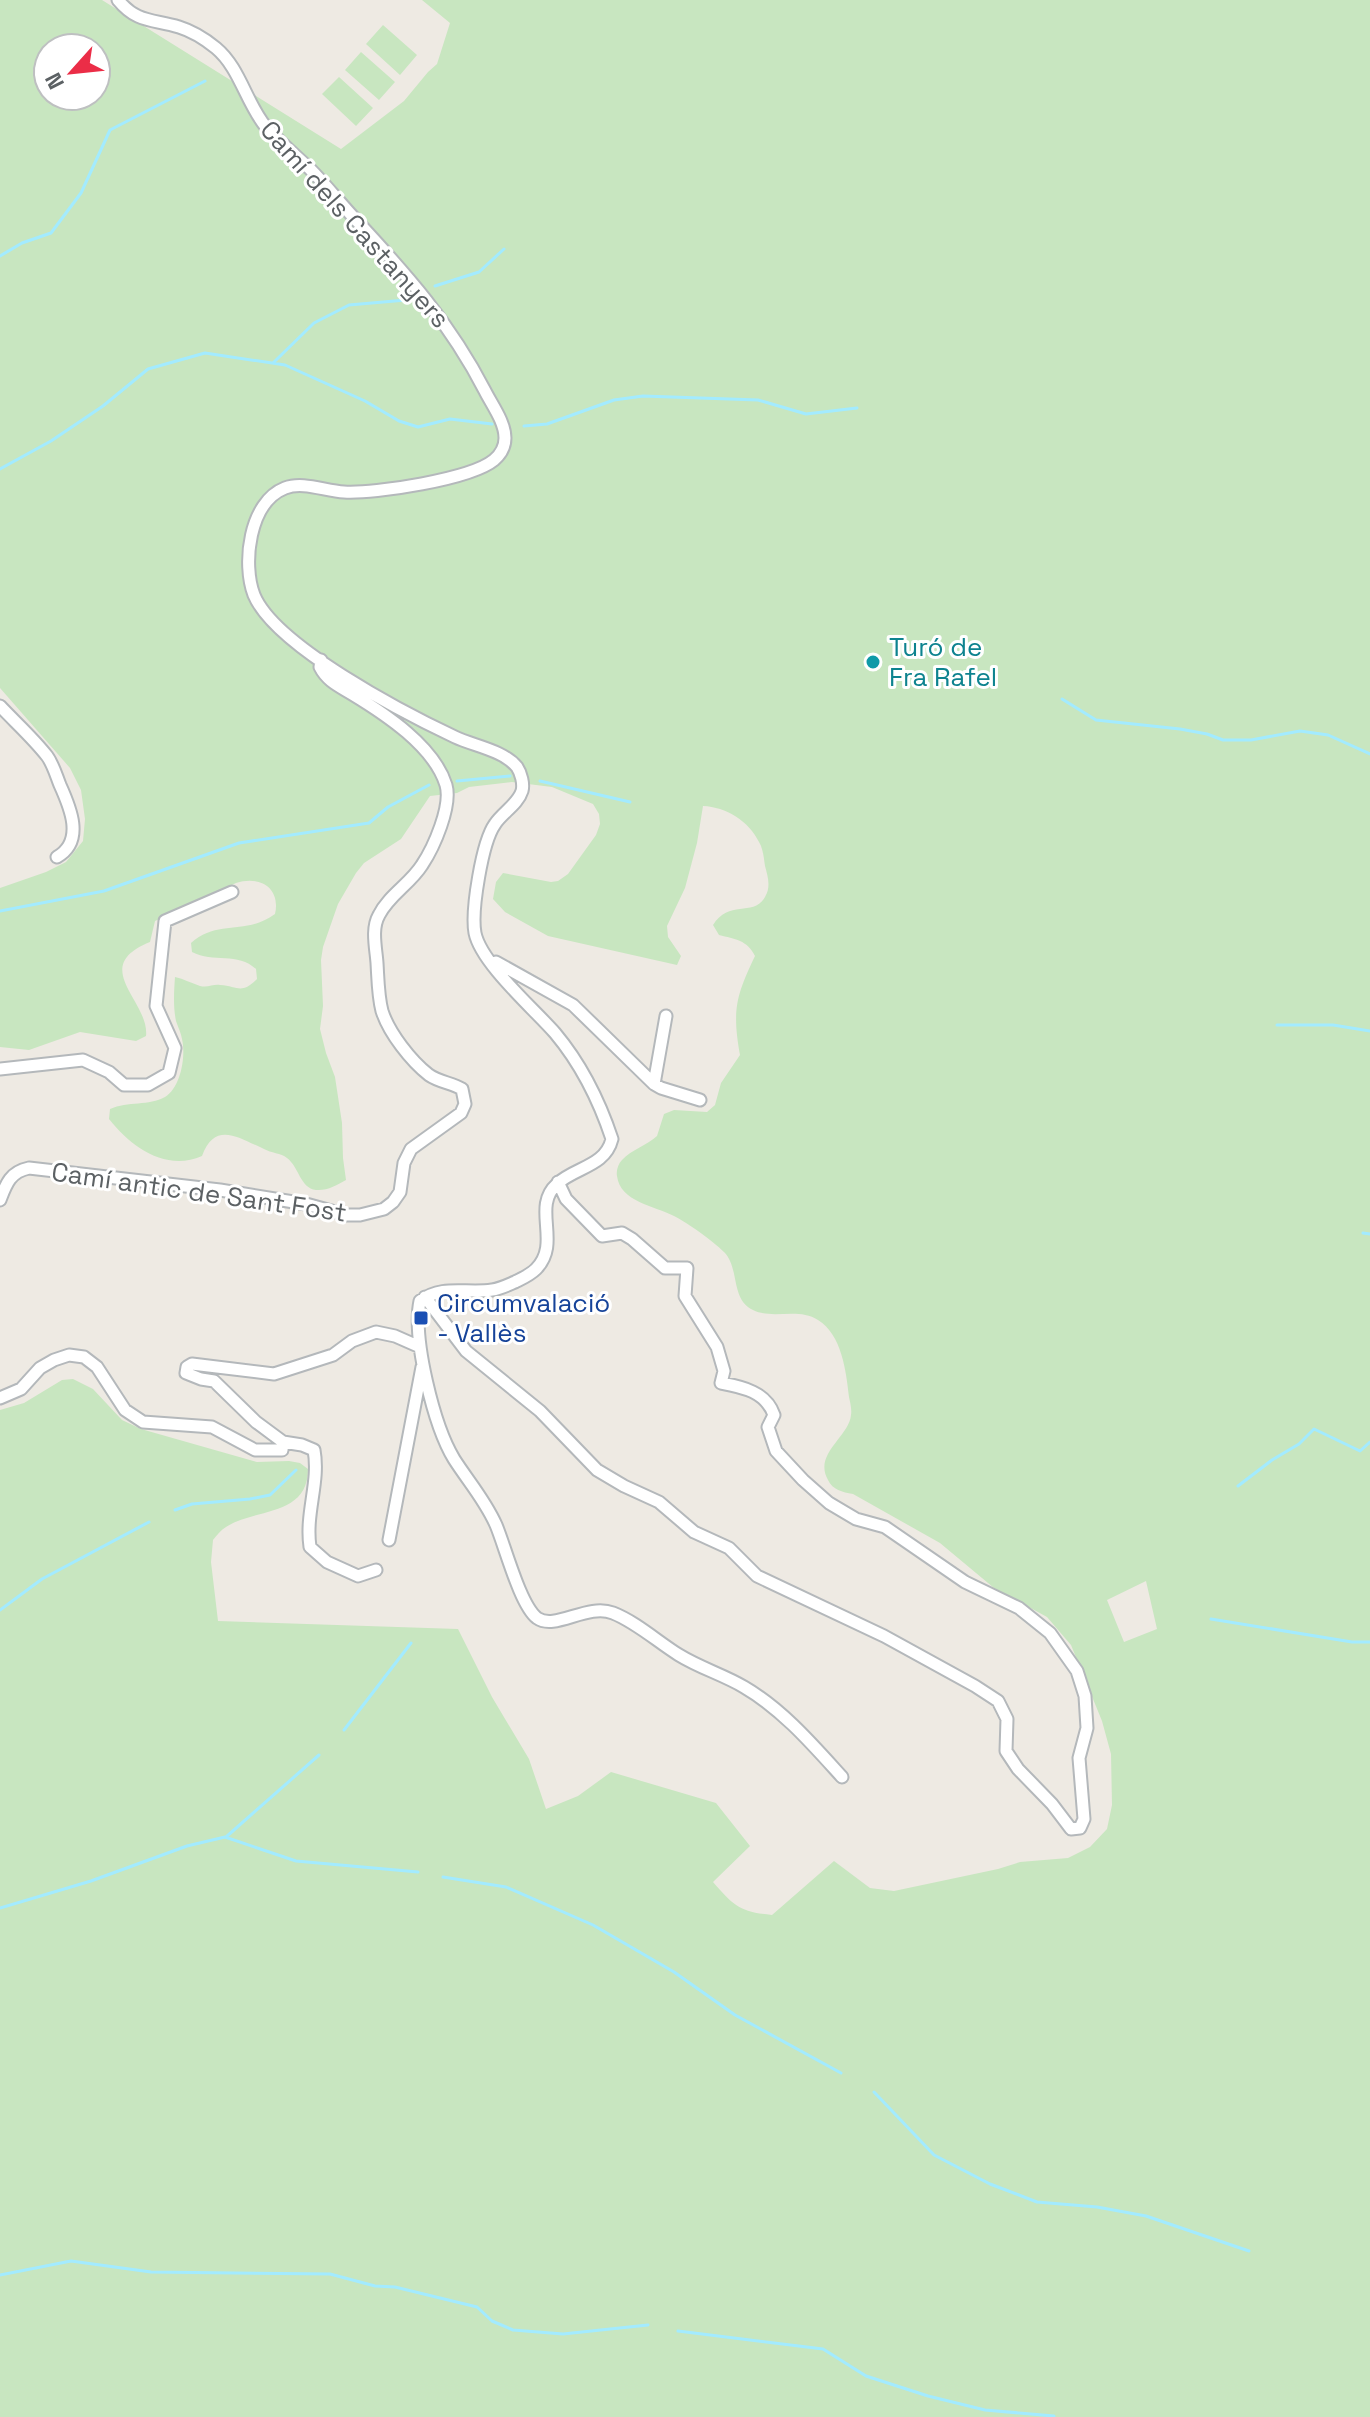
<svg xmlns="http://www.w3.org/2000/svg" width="1370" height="2417" font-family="'Space Grotesk',sans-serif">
	<rect width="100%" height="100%" fill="#eeeae3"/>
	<!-- green -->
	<path fill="#c8e6c0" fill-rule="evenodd" d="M0 0H102L341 149 404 101 428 72 437 64 450 23 422 0H1370V2417H0V1410L24 1403 62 1380 73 1379 93 1389 122 1420 141 1429 257 1462 289 1461 300 1463 308 1469C308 1517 255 1508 226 1527 221 1530 217 1535 213 1540L211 1562 218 1621 458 1629 492 1697 529 1759 546 1809 578 1796 611 1772 716 1803 750 1846 713 1882C734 1906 740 1912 772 1915L834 1861 870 1888 894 1891 998 1869 1020 1862 1068 1858 1090 1847 1107 1829 1112 1805 1111 1754 1102 1721 1071 1645 1047 1617 994 1588 940 1543 853 1494C842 1492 833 1490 828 1480 813 1454 849 1437 851 1415 852 1409 850 1402 849 1397 846 1371 842 1335 818 1320 798 1307 773 1320 753 1310 730 1299 740 1268 724 1252 712 1240 689 1224 674 1216 655 1206 620 1202 617 1176 616 1171 618 1164 622 1160 631 1150 647 1145 657 1136L664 1114 674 1110 707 1112 715 1105 721 1083 740 1055C732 1010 736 996 755 956 747 940 735 939 719 935L713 925C729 899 754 917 765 897 771 887 768 877 765 866 764 859 763 848 759 842 749 821 726 807 703 806L697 843 685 888 667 926 668 937 681 956 677 965 548 936 505 912 493 899 496 882 503 873 551 882 558 881 568 874 596 835 600 824 599 814 593 804 552 787 512 782 469 787 457 793 430 796 401 839 364 863 356 873 338 904 323 947 321 960 323 1006 320 1029 326 1053 335 1077 342 1123 343 1158 346 1180C337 1185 327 1191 316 1190 300 1188 299 1167 287 1158 281 1153 271 1153 264 1149 239 1138 215 1120 202 1156 166 1172 131 1147 109 1119L110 1109C128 1101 149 1106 165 1097 181 1087 186 1056 182 1039 181 1033 178 1027 176 1021 173 1007 174 991 175 977 184 979 191 983 200 986 208 988 213 984 220 985 238 986 241 995 257 979L256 969C238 952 213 963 192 952L191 943C218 919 245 936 275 914 281 888 260 875 236 883L155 921 150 942C88 967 150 1001 146 1036L136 1041 80 1032 29 1050 0 1047V888L46 872 66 862 83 841 85 819 81 790 70 768 0 688ZM48 48H96V96H48ZM1146 1581 1157 1629 1124 1642 1107 1600Z
		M383 25 417 55 400 75 366 44Z
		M361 52 395 82 379 100 345 70Z
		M339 77 373 108 356 126 322 94Z"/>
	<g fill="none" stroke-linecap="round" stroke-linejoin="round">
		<!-- stream -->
		<path stroke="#a3ebff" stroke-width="3" d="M0 256 22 243 51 233 81 193 110 130 205 81
			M435 286 479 272 504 249
			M274 362 314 323 349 305 406 300
			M524 426 547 424 614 400 643 396 758 400 806 414 857 408
			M0 469 51 441 103 406 148 369 205 353 285 365 365 401 399 421 418 427 450 419 492 424
			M1062 699 1096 720 1180 729 1207 734 1223 740H1251L1300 731 1328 735 1370 754
			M457 781 510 776
			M540 781 630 802
			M0 911 104 891 239 843 369 823 388 807 429 785
			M1277 1025H1333L1370 1031
			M1363 1233 1370 1234
			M1238 1486 1272 1460 1299 1444 1314 1429 1360 1451 1370 1442
			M175 1510 192 1504 250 1499 270 1495 296 1470
			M0 1610 42 1579 149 1522
			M1211 1619 1352 1642H1370
			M344 1730 411 1643
			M226 1837 319 1755
			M443 1877 506 1887 593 1925 674 1972 735 2015 841 2073
			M0 1908 91 1881 187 1846 225 1837 296 1861 418 1872
			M874 2092 934 2155 990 2184 1037 2202 1097 2207 1146 2216 1249 2251
			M0 2275 71 2261 151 2272 330 2274 375 2286 395 2287 477 2307 492 2321 513 2330 563 2334 648 2325
			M678 2331 823 2349 866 2376 928 2396 985 2410 1054 2416"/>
		<defs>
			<path id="minor" d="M118 0C137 23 152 19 179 27 192 31 205 39 216 48 240 68 246 103 266 127 280 142 295 155 310 169 326 185 340 203 356 220 407 275 450 323 485 391 492 405 505 422 505 438 505 447 501 454 494 460 471 479 375 494 344 492 325 491 303 481 285 488 249 502 242 564 254 595 275 646 404 713 455 737 474 746 503 750 517 767 521 773 524 784 522 791 518 804 502 813 495 824 482 842 471 911 475 933 481 963 534 1009 555 1033 581 1064 599 1100 612 1139 605 1167 575 1167 557 1184 531 1207 562 1243 536 1269 530 1275 523 1278 515 1282 508 1285 500 1289 492 1290 466 1294 443 1284 420 1301 412 1338 434 1426 454 1459 468 1481 485 1500 496 1525 505 1546 520 1605 537 1618 555 1631 587 1603 613 1613 636 1622 658 1642 679 1655 700 1668 724 1675 744 1687 782 1709 813 1745 842 1777
				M0 706C15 722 33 738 47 756 53 764 56 775 60 785 70 807 85 841 57 857
				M496 962 573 1005 654 1084 661 1088 700 1100
				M0 1069 83 1060 109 1072 124 1085H148L169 1073 175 1048 156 1006 165 921 232 892
				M654 1084 666 1016
				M0 1200C6 1184 10 1172 29 1168L220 1190 306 1204 346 1215H360L384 1209 393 1202 400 1192 404 1163 411 1149 461 1113 465 1104 462 1089C452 1083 439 1082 429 1075 411 1061 389 1033 382 1011 378 996 378 979 377 963 376 948 371 929 379 915 389 895 410 884 422 865 434 847 452 806 446 785 434 746 385 714 352 694 339 686 327 681 320 667L321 660
				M425 1297 466 1351 540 1411 597 1470 624 1486 659 1502 694 1532 729 1548 757 1576 884 1636 975 1686 998 1701 1007 1719 1006 1751 1018 1769 1052 1804 1071 1829 1080 1828 1084 1819 1079 1758 1087 1728 1085 1696 1077 1671 1050 1633 1019 1608 965 1582 885 1527 856 1519 829 1503 803 1480 776 1451 768 1427 774 1415C766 1392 743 1387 721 1383L724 1371 717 1347 685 1296 687 1268H665L632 1239 622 1233 602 1236 566 1199 558 1182
				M0 1398 21 1389 40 1368 54 1360 69 1355 84 1357 97 1367 125 1410 143 1422 212 1427 255 1450H282L283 1442 256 1422 214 1381 201 1379 186 1373 187 1367 192 1364 274 1374 333 1355 352 1341 376 1332 395 1336 420 1347
				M283 1442 302 1445 314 1450C320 1482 305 1513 310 1547L327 1562 358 1576 376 1570
				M389 1540 422 1367"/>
		</defs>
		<!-- minor casing -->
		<use href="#minor" stroke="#b4b8bb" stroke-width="15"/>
		<!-- minor -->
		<use href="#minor" stroke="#fff" stroke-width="11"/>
	</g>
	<!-- markers -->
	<circle fill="#0f9aa8" stroke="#fff" stroke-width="3" cx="873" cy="662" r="8"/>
	<rect fill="#1a4fb4" stroke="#fff" stroke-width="3" x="413" y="1310" width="16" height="16" rx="4"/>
	<g text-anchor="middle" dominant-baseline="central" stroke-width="6" stroke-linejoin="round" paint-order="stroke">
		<!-- street labels -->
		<g font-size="26" fill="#5c6164" stroke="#fff">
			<text transform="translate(355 224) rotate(48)">Camí dels Castanyers</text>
			<text transform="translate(199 1192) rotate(8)">Camí antic de Sant Fost</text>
		</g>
		<!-- culture labels -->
		<g font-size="26" fill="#0d838f" stroke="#fff" text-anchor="start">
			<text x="889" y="647">Turó de<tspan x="889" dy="30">Fra Rafel</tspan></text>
		</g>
		<!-- transit labels -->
		<g font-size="26" fill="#164399" stroke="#fff" text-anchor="start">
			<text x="437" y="1303">Circumvalació<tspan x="437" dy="30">- Vallès</tspan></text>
		</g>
	</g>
	<!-- north arrow -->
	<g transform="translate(72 72) rotate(243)"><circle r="38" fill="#ffffff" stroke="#bec0c1" stroke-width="2"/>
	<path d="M0-6L14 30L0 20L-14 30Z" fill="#eb2d47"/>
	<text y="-12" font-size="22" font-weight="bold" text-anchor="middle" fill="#5c6164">N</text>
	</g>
</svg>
